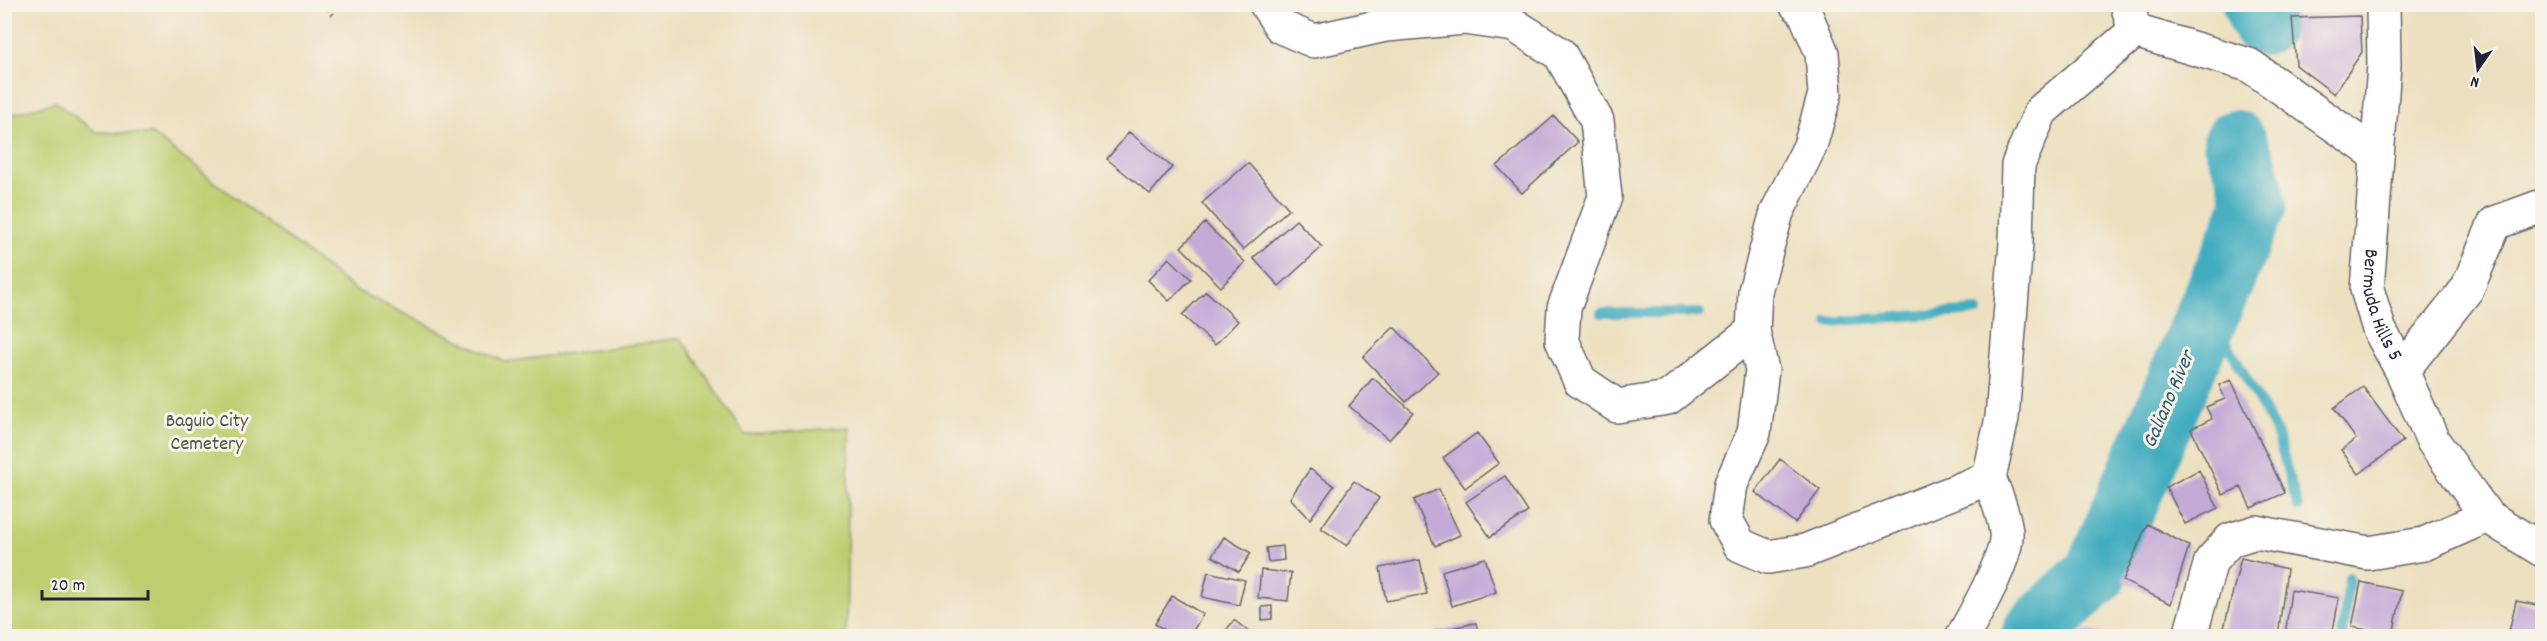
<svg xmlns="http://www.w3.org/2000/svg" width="2547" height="641" font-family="Dekko,sans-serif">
	<rect width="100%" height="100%" fill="#f7f3e8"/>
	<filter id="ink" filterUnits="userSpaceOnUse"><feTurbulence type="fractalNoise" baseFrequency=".0167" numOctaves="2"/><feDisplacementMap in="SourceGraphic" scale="12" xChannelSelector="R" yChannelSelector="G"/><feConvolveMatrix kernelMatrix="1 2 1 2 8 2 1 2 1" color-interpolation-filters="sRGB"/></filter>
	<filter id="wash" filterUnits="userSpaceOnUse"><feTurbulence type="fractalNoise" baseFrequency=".008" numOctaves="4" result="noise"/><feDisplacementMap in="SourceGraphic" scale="24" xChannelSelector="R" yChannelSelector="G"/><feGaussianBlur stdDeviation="1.35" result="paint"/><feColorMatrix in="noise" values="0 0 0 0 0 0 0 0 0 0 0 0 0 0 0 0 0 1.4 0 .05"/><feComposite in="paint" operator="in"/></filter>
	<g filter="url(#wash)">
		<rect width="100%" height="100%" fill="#ede0c0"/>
		<!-- green -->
		<path fill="#bdce70" stroke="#707856" stroke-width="1.5" d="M55 102 96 132 152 134 355 290 505 362 681 338 745 435 849 427 846 636H5V116Z"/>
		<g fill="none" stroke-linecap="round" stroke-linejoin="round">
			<!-- stream -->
			<path stroke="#42adc0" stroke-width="10" d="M2209 310 2277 434 2298 507
				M1601 313H1700
				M1828 322 1978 311
				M2342 636 2349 577"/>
			<!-- river -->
			<path stroke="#42adc0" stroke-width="64" d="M2254 4 2263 24
				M2033 636 2035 631 2096 573 2255 204 2247 170 2235 142"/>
		</g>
		<g id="blocks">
			<!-- building -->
			<path fill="#c4abd7" d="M2360 16 2362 52 2334 94 2296 65 2292 18Z
				M1554 116 1578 142 1522 193 1497 166Z
				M1129 132 1172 167 1150 194 1107 159Z
				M1248 163 1289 209 1243 250 1202 203Z
				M1296 220 1322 247 1279 286 1253 258Z
				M1205 223 1245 262 1221 287 1181 247Z
				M1169 258 1191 279 1169 301 1148 280Z
				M1206 291 1238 321 1215 345 1182 315Z
				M1394 327 1438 372 1406 402 1363 357Z
				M1373 378 1413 412 1389 440 1349 406Z
				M2231 380 2285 493 2251 508 2241 487 2223 495 2191 429 2212 419 2206 407 2225 399 2219 385Z
				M2363 387 2403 441 2359 474 2341 450 2356 439 2334 408Z
				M1477 433 1499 463 1465 488 1443 458Z
				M1780 459 1820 490 1795 523 1755 492Z
				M1310 469 1334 486 1310 519 1290 498Z
				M2199 470 2218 508 2185 524 2166 487Z
				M1505 476 1528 512 1490 537 1466 502Z
				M1354 481 1379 498 1347 546 1321 528Z
				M1439 489 1460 535 1435 546 1414 500Z
				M2147 524 2189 546 2171 604 2123 581Z
				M1224 537 1251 553 1239 572 1212 556Z
				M1283 546 1284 560 1268 562 1266 548Z
				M1485 558 1496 592 1452 606 1442 571Z
				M2241 558 2287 569 2278 636H2222Z
				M1420 560 1427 594 1386 601 1380 568Z
				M1261 570 1291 573 1288 601 1258 598Z
				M1208 572 1245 580 1239 605 1202 597Z
				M2361 582 2402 591 2393 635 2352 627Z
				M2291 590 2339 598 2332 636H2285Z
				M1172 596 1203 614 1190 636H1175L1155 624Z
				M2516 601 2542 606V636H2508Z
				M1272 606V619L1262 620V607Z
				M1234 620 1253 635 1252 636H1222Z
				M1476 623 1479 636H1437L1436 631Z
				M2086 630 2108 636H2080Z"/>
		</g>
	</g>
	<g filter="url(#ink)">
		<use href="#blocks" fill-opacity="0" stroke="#69646a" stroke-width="1.5"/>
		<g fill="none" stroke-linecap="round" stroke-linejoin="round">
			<defs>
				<g id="minor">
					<path d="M1266 4 1281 27 1314 41 1386 25 1464 18 1514 25 1560 54 1597 121 1605 197 1564 308 1562 340 1580 381 1617 406 1668 398 1753 331"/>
					<path d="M1796 4 1805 13 1822 53 1825 94 1810 146 1777 212 1755 291 1753 331 1762 370 1754 433 1731 484 1726 520 1740 545 1768 557 1805 551 1989 478 2002 418 2016 243 2018 165 2041 111 2135 31"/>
					<path d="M2127 4 2135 31 2249 65 2377 155"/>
					<path id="s1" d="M2383 4 2384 66 2367 289 2379 329 2402 371 2433 441 2487 516 2542 550"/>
					<path d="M2402 371 2467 289 2495 223 2542 206"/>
					<path d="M1963 636C1975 614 2009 556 2006 532 2004 514 1996 495 1989 478"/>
					<path d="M2190 636 2211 561 2230 540 2256 532 2368 553 2424 544 2487 516"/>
				</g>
			</defs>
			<!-- minor casing -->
			<use href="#minor" stroke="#69646a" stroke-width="36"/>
			<!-- path -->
			<path stroke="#69646a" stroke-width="4" stroke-dasharray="1.5 4.5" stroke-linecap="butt" d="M325 4 334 16"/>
			<!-- minor -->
			<use href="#minor" stroke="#fff" stroke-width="33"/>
		</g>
	</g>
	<g text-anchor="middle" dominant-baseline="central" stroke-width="6" stroke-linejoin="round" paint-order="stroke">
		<!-- street labels -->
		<g font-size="20" fill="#22223b" stroke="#f7f3e8">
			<text stroke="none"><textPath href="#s1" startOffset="304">Bermuda Hills 5</textPath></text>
		</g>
		<!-- park labels -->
		<g font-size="20" fill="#50564b" stroke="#f7f3e8">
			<text x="207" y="422">Baguio City<tspan x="207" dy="23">Cemetery</tspan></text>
		</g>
		<!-- water labels -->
		<g font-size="21" font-style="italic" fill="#2f5a70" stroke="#f7f3e8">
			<text transform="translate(2170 400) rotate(-67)">Galiano River</text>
		</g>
	</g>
	<!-- margin -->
	<rect width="2547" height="641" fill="none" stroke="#f7f3e8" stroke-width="24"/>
	<!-- north arrow -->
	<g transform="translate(2478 69) rotate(194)" stroke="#f7f3e8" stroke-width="4.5" paint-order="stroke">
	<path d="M0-4.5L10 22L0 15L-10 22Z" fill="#22223b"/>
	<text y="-9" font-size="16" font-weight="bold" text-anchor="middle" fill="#22223b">N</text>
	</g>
	<!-- scale -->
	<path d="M42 590v9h106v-9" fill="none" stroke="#22223b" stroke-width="3"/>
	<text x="51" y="590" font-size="18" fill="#22223b" stroke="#f7f3e8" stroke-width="4.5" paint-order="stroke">20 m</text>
</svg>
